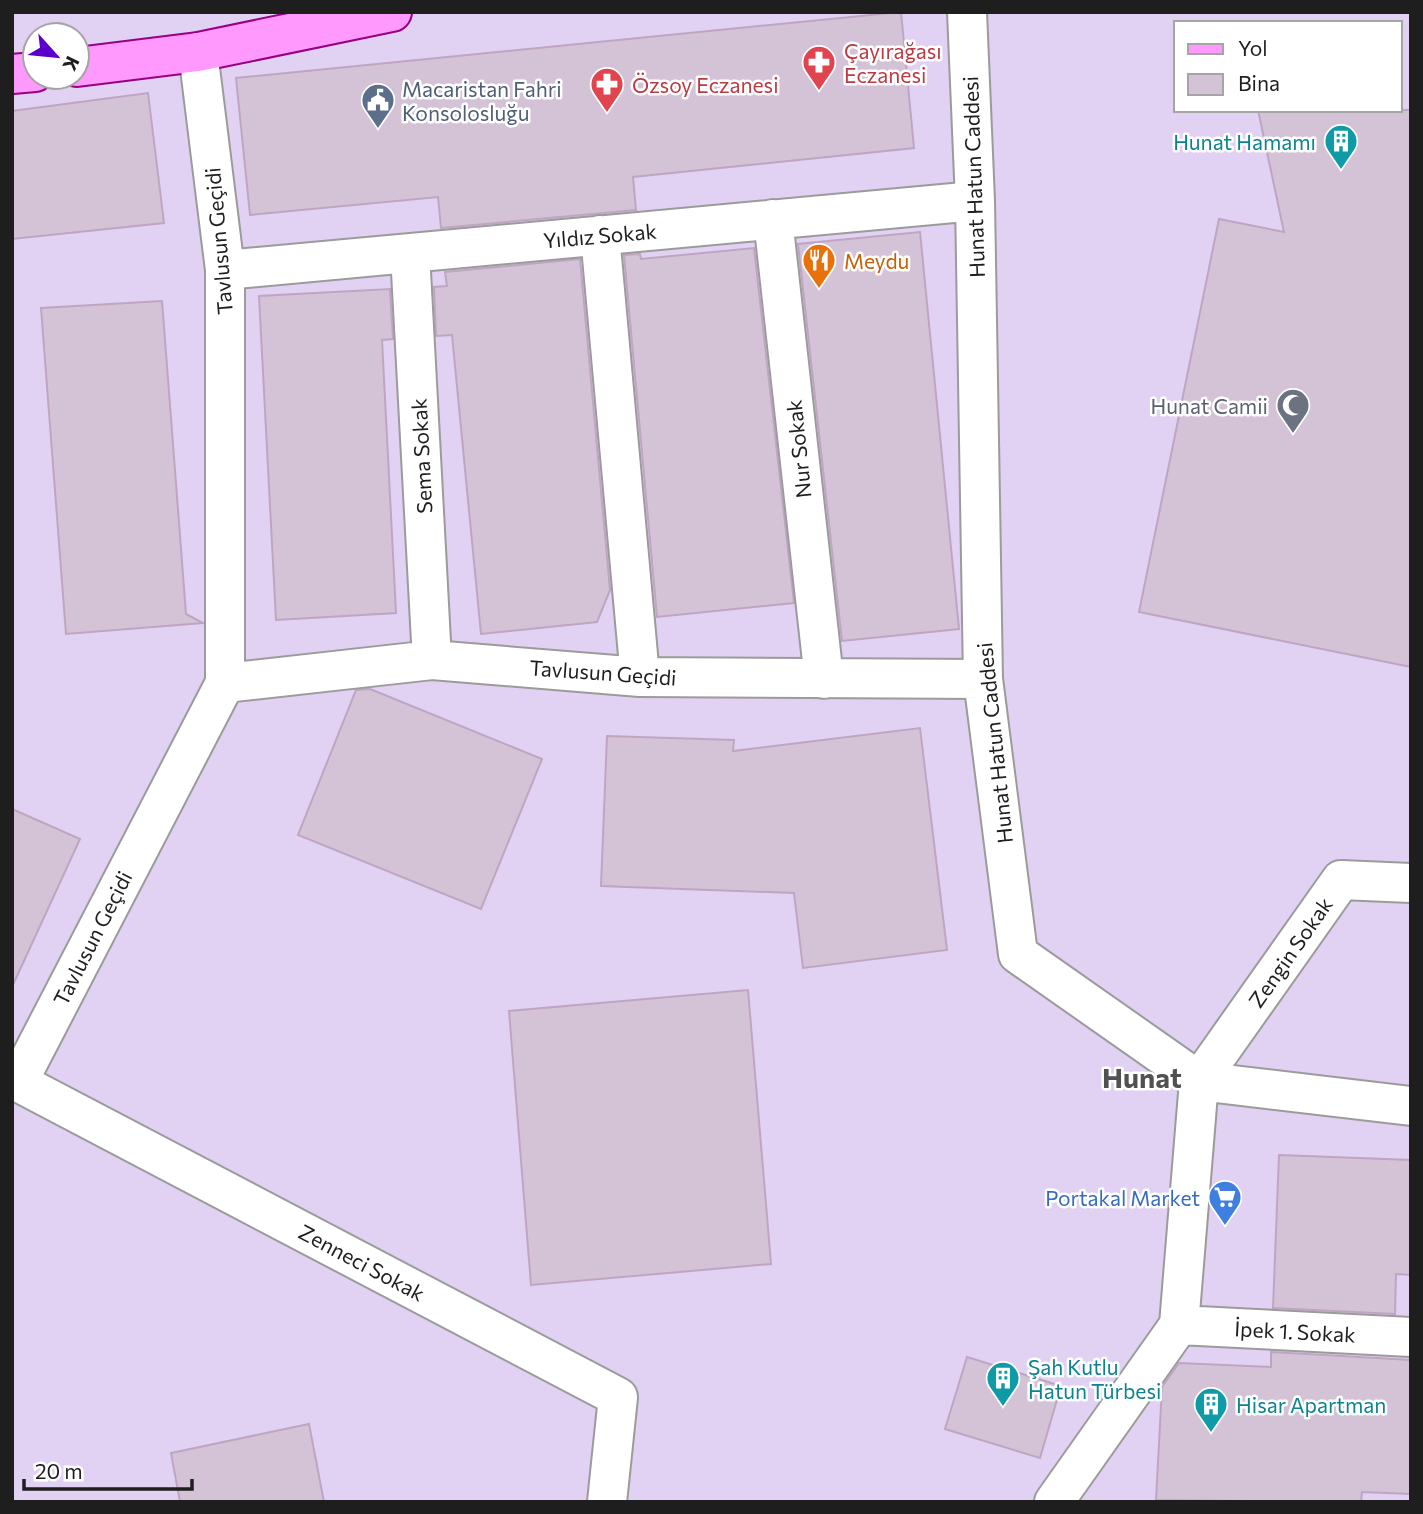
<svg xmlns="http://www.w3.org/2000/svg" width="1423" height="1514" font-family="Commissioner,sans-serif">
	<rect width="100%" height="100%" fill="#f0e3ee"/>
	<!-- commercial -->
	<path fill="#e1d1f2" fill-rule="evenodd" d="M12 12H1411V1502H12ZM1176 23H1400V110H1176ZM35 35H77V77H35Z"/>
	<!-- building -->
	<path fill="#d4c3d7" stroke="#bfa5c2" stroke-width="2" d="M901 12 914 148 633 177 636 210 441 228 438 197 250 215 236 78Z
		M148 93 164 223 12 239V111Z
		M1258 110H1411V667L1139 612 1219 219 1284 232Z
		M920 232 959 629 842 641 798 244Z
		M754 248 794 603 657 617 624 255 640 254 641 259Z
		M580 259 610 590 597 622 481 634 452 335 436 336 434 287 447 286 445 272Z
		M390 289 393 339 382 340 396 613 276 620 259 296Z
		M162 301 186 614 203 623 66 634 41 308Z
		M370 689 542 759 481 909 298 835 356 690Z
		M920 728 947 950 803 968 794 893 601 886 607 736 734 740 733 751Z
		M12 809 80 839 12 987Z
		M748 990 771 1264 531 1285 509 1011Z
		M1279 1155 1411 1160V1275L1396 1274 1395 1314 1273 1308Z
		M1271 1352 1411 1360V1494L1362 1492 1361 1502 1156 1500 1162 1387 1179 1363 1271 1367Z
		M967 1357 1061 1386 1040 1458 945 1429Z
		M309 1424 324 1502H180L171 1453Z"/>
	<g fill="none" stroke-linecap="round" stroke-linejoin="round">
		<defs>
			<path id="minor" d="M967 12 975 201 983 679 1018 954 1199 1081 1411 1106
				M773 219 824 679
				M600 235 640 677
				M410 253 432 660
				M225 270 975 201
				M225 683 432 660 640 677 983 679
				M12 1079 618 1397 607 1502
				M1199 1081 1341 880 1411 883
				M18 1082 225 683V270L198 52
				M1179 1325 1411 1337
				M1054 1502 1179 1325 1199 1081"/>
			<path id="major" d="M77 67 198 52 392 12
				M12 74 35 72"/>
		</defs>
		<!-- minor casing -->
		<use href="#minor" stroke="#9b9b9b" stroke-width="42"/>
		<!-- major casing -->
		<use href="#major" stroke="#980086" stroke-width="42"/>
		<!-- minor -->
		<use href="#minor" stroke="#fff" stroke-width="38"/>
		<!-- major -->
		<use href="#major" stroke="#ff99fd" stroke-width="38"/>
	</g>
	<!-- icons -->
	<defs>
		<symbol id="pharmacy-pin" viewBox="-11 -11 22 30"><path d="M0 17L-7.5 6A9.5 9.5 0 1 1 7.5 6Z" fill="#e0444e" stroke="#fff"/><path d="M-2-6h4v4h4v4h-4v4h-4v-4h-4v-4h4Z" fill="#fff"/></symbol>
		<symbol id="civic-pin" viewBox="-11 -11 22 30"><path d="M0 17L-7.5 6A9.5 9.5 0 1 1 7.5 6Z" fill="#5c6f8a" stroke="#fff"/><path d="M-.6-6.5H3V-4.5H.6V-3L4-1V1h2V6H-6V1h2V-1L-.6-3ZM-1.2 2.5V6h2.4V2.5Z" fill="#fff"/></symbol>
		<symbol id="building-pin" viewBox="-11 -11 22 30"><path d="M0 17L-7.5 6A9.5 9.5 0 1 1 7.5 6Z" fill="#0f9aa8" stroke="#fff"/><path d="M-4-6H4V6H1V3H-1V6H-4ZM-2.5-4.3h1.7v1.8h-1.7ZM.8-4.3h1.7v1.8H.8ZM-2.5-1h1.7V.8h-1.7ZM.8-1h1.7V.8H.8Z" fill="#fff"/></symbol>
		<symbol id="restaurant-pin" viewBox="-11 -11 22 30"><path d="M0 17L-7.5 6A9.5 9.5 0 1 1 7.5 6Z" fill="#e8710a" stroke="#fff"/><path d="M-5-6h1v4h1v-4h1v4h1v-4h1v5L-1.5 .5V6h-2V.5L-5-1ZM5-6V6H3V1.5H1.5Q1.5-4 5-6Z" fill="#fff"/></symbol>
		<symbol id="mosque-pin" viewBox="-11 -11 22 30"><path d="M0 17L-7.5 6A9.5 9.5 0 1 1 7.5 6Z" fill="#6b7280" stroke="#fff"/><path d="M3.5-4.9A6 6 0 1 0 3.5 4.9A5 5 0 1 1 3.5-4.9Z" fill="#fff"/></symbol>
		<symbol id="supermarket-pin" viewBox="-11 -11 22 30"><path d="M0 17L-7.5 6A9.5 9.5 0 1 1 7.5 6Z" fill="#3f7fe0" stroke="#fff"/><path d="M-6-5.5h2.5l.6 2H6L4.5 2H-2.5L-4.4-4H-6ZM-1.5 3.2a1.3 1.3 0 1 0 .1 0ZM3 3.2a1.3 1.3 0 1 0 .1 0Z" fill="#fff"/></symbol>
	</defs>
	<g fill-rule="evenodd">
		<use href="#pharmacy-pin" x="800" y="43" width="38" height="52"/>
		<use href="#pharmacy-pin" x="588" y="65" width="38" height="52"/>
		<use href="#civic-pin" x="359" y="81" width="38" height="52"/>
		<use href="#building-pin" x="1322" y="122" width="38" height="52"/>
		<use href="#restaurant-pin" x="800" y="241" width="38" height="52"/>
		<use href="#mosque-pin" x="1274" y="386" width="38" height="52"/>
		<use href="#supermarket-pin" x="1206" y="1178" width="38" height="52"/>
		<use href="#building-pin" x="984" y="1359" width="38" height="52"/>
		<use href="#building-pin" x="1192" y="1385" width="38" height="52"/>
	</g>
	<g text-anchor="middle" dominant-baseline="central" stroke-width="5" stroke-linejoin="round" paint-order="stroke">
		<!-- health labels -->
		<g font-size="21" fill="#be3a42" stroke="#fff" text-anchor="start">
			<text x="844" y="50">Çayırağası<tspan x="844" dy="24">Eczanesi</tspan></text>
			<text x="632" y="84">Özsoy Eczanesi</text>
		</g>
		<!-- service labels -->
		<g font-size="21" fill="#4e5e75" stroke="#fff" text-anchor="start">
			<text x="402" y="88">Macaristan Fahri<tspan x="402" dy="24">Konsolosluğu</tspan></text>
		</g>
		<!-- culture labels -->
		<g font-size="21" fill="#0d838f" stroke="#fff" text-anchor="start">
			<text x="1316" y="141" text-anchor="end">Hunat Hamamı</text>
			<text x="1028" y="1366">Şah Kutlu<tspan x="1028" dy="24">Hatun Türbesi</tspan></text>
			<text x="1236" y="1404">Hisar Apartman</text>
		</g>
		<!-- street labels -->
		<g font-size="21" fill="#1e1e1e" stroke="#fff">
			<text transform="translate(973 177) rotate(-92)">Hunat Hatun Caddesi</text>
			<text transform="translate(600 235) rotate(-5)">Yıldız Sokak</text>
			<text transform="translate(218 241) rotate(-95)">Tavlusun Geçidi</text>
			<text transform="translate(798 449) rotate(-96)">Nur Sokak</text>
			<text transform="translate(421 456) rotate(-93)">Sema Sokak</text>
			<text transform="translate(603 672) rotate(4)">Tavlusun Geçidi</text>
			<text transform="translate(994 743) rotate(-96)">Hunat Hatun Caddesi</text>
			<text transform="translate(92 938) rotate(-63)">Tavlusun Geçidi</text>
			<text transform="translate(1290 952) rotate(-55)">Zengin Sokak</text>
			<text transform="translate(362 1262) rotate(28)">Zenneci Sokak</text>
			<text transform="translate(1295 1331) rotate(3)">İpek 1. Sokak</text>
		</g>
		<!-- food labels -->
		<g font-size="21" fill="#c56008" stroke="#fff" text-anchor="start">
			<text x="844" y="260">Meydu</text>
		</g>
		<!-- worship labels -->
		<g font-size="21" fill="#5b616d" stroke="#fff" text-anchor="end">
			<text x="1268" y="405">Hunat Camii</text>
		</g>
		<!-- shop labels -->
		<g font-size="21" fill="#366cbe" stroke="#fff" text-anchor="end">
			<text x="1200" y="1197">Portakal Market</text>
		</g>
		<!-- district labels -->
		<g font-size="28" font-weight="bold" fill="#515151" stroke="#fff">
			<text x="1142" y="1077">Hunat</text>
		</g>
	</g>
	<!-- border -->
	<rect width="1423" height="1514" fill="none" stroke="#1e1e1e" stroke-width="28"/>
	<!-- legend -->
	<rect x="1174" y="21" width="228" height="91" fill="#ffffff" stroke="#a5a5a5" stroke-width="2"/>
	<rect x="1188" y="44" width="35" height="10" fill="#ff99fd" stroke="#a5a5a5" stroke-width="2"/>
	<text x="1238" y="56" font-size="21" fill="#1e1e1e">Yol</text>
	<rect x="1188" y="74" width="35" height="21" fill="#d4c3d7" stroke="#a5a5a5" stroke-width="2"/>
	<text x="1238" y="91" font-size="21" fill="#1e1e1e">Bina</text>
	<!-- north arrow -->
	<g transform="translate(56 56) rotate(117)"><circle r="33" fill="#ffffff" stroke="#a5a5a5" stroke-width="2"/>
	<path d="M0-5L12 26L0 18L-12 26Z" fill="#5b00cc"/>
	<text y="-10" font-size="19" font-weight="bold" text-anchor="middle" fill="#1e1e1e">K</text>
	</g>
	<!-- scale -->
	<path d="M24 1479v10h168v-10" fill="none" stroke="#1e1e1e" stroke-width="3.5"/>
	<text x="35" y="1479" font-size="21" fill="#1e1e1e" stroke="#ffffff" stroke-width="5" paint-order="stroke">20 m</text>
</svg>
